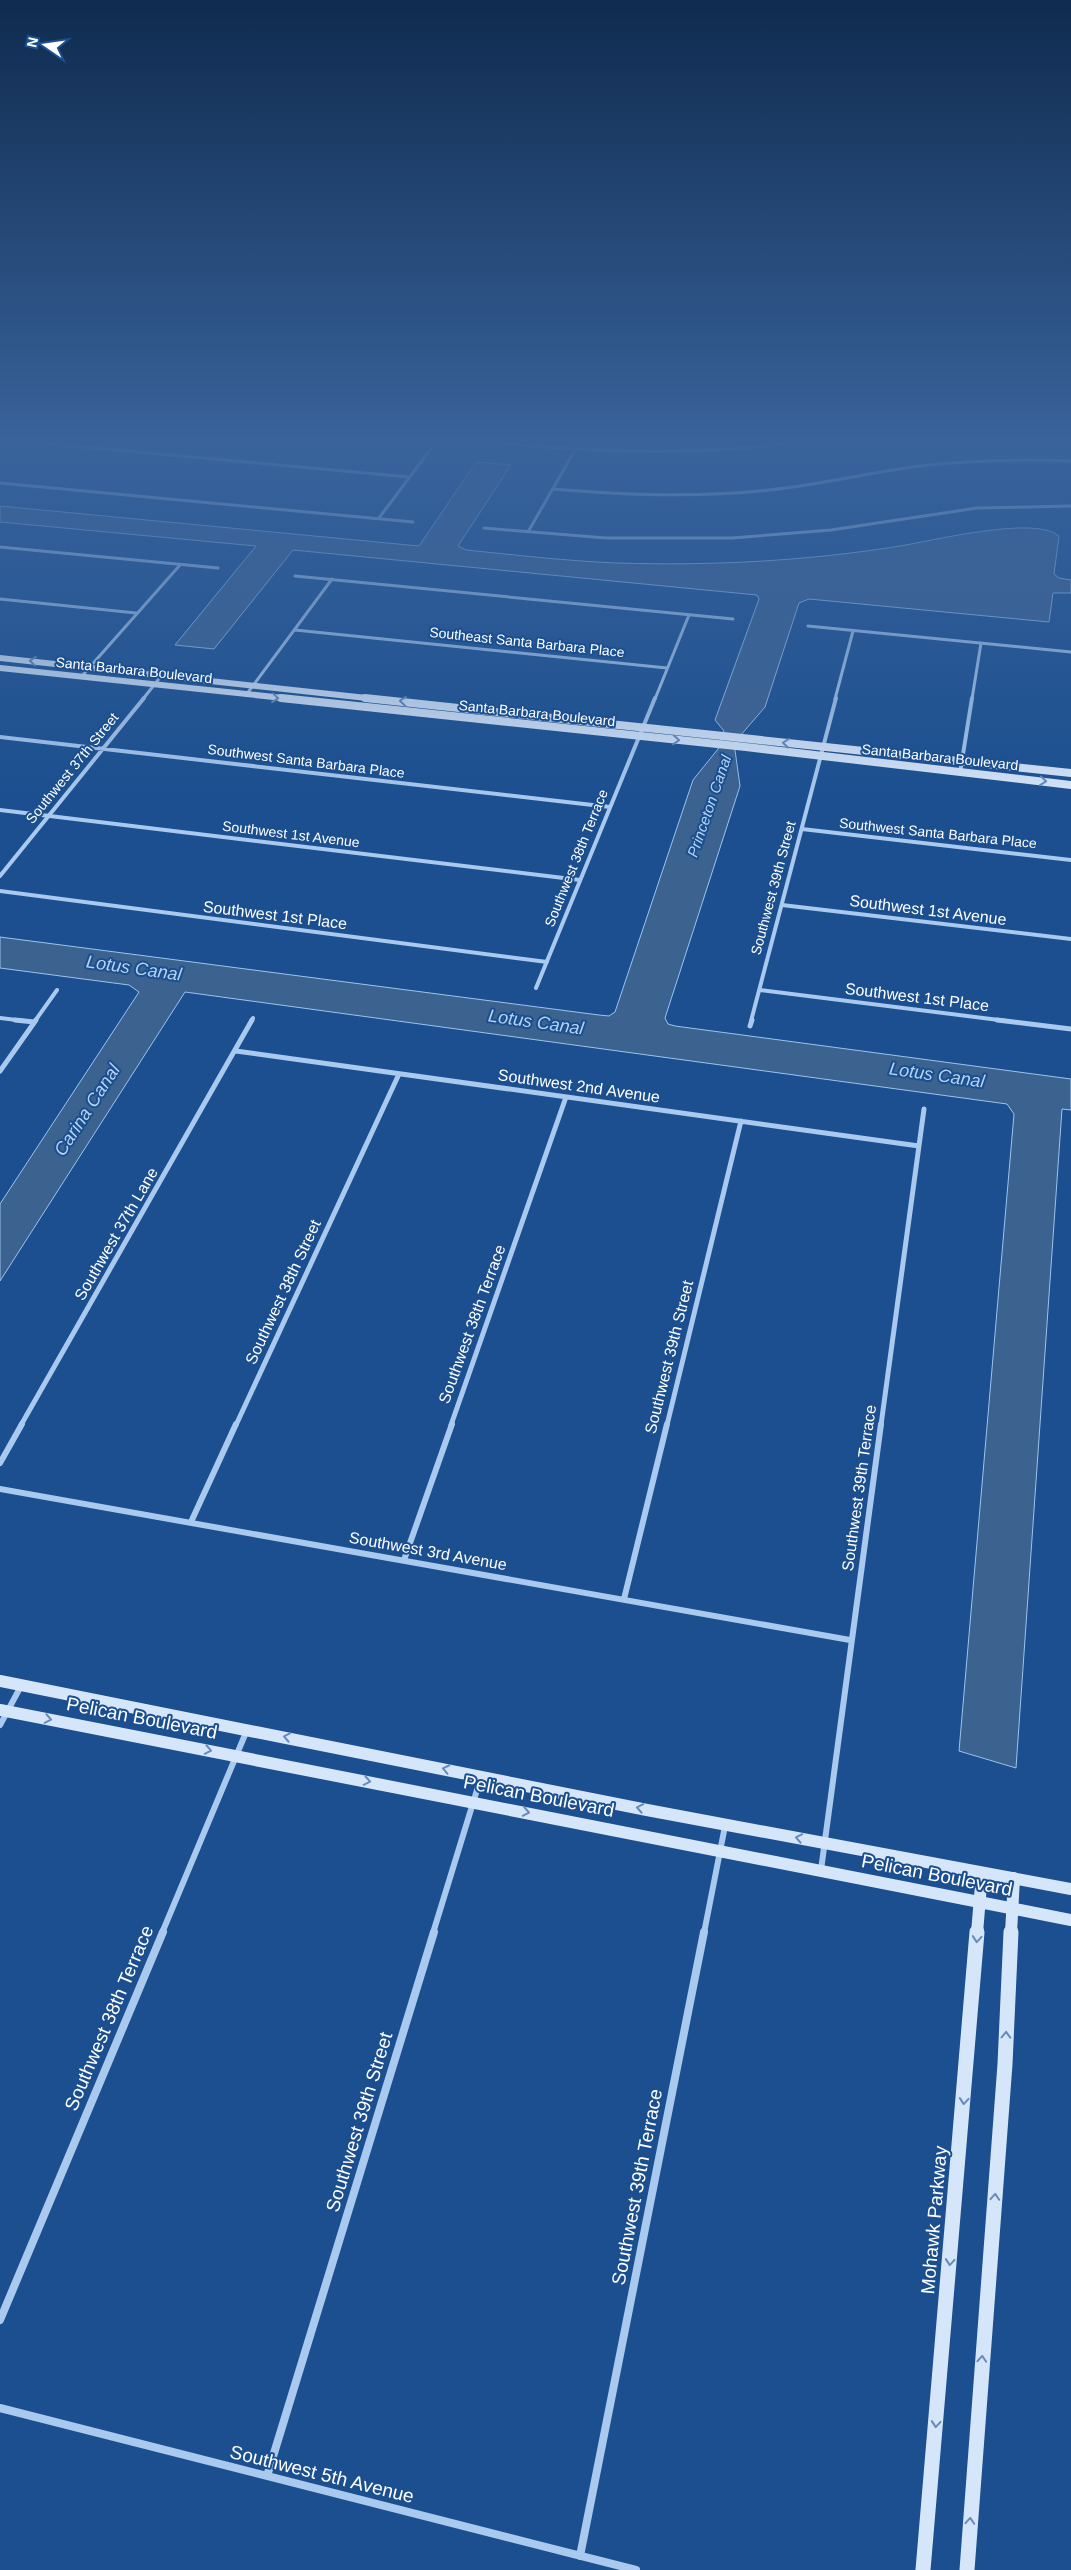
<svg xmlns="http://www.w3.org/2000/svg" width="1071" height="2570" font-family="Helvetica,sans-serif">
	<rect width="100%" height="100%" fill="#1b4f8f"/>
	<!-- water -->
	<path fill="#3c6290" stroke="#9cc4f0" d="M476 462 511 465 458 546 466 550C516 555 567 561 617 563 711 566 807 561 900 546 931 541 1036 515 1059 536L1054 574 1059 578 1071 580V593H1053L1049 622 809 599 799 603 765 707 740 736 735 750 740 786 665 1018 668 1024 675 1026 1071 1079V1110L1062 1109 1016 1768 959 1751 1014 1114 1007 1104 185 992 0 1281V1204L139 992 129 985 0 968V937L599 1015 609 1016 615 1012 693 780 718 749 724 731 715 720 759 599 757 595 293 550 214 649 175 645 256 546 0 522V506L419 546Z"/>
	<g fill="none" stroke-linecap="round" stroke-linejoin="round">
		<!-- street-far4 -->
		<path stroke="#a9c9ee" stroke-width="3" d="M30 442 409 477
			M485 442C589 451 691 458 795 442
			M0 483 413 522
			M553 489C625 495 697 498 769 490 817 485 864 474 912 467 964 460 1018 459 1071 461
			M379 518 436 442
			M484 528 606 538H732L831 530 977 508 1071 506
			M528 532 575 450
			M0 547 218 568
			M295 576 733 619
			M0 599 136 613
			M808 626 1071 652
			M295 630 667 668
			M81 677 180 565
			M246 695 332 579
			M143 699 162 675
			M655 699 689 615
			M835 699 853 631
			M972 699 981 643"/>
		<!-- street-far3 -->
		<path stroke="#a9c9ee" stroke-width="4" d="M0 737 610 807
			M960 773 972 698
			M0 810 580 880
			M802 829 1071 860
			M0 876 144 698
			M0 891 547 962
			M782 905 1071 939
			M536 988 655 698
			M760 990 1007 1021
			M0 1018 25 1021
			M35 1021 57 990
			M251 1021 253 1018
			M751 1021 836 698"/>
		<!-- street-far2 -->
		<path stroke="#a9c9ee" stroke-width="5" d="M15 1020 34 1022
			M997 1020 1071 1029
			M750 1026 752 1020
			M236 1051 919 1146
			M0 1071 36 1020
			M21 1425 252 1020
			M236 1425 399 1074
			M451 1425 566 1097
			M667 1425 741 1121
			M881 1425 924 1109"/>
		<!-- street-far1 -->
		<path stroke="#a9c9ee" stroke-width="6" d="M0 1463 22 1424
			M0 1489 850 1640
			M191 1522 236 1424
			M404 1560 452 1424
			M624 1599 667 1424
			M0 1725 21 1686
			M821 1870 881 1424
			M162 1933 247 1730
			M433 1933 481 1777
			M704 1933 725 1826"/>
		<!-- street -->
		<path stroke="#a9c9ee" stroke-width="8" d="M0 2320 163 1932
			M0 2408 636 2570
			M267 2476 434 1932
			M580 2556 704 1932"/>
		<!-- secondary-far3 -->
		<path stroke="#d6e6fa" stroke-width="6" d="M0 658 376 699
			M0 668 293 699"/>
		<!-- secondary-far2 -->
		<path stroke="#d6e6fa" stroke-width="8" d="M281 698 746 747 1071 785
			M365 698 1071 773"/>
		<!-- secondary-far1 -->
		<path stroke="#d6e6fa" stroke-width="12" d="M0 1681 647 1810 1071 1889
			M0 1710 1071 1920
			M977 1933 982 1873
			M1011 1933 1014 1878"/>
		<!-- secondary -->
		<path stroke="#d6e6fa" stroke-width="15" d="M923 2570 977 1932
			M967 2570 1005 2064 1011 1932"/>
	</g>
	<!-- one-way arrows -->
	<defs><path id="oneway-chevron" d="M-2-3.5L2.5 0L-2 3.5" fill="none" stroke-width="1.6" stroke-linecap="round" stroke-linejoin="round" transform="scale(1.25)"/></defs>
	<g stroke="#668bba">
		<use href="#oneway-chevron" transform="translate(33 661) rotate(-174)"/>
		<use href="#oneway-chevron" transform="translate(275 698) rotate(6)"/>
		<use href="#oneway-chevron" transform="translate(403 701) rotate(-174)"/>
		<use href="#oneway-chevron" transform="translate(676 740) rotate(5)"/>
		<use href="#oneway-chevron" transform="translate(786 743) rotate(-175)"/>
		<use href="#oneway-chevron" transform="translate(1043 781) rotate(6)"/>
		<use href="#oneway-chevron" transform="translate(48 1719) rotate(11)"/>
		<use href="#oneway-chevron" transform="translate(287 1737) rotate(-169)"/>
		<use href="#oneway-chevron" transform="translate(208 1750) rotate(11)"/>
		<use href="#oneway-chevron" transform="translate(446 1769) rotate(-168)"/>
		<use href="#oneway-chevron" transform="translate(367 1781) rotate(11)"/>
		<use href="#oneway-chevron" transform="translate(640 1808) rotate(-169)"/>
		<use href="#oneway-chevron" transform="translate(526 1812) rotate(11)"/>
		<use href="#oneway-chevron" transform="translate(799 1838) rotate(-169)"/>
		<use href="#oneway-chevron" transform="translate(977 1939) rotate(95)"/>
		<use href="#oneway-chevron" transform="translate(1006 2035) rotate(-88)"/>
		<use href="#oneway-chevron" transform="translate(964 2101) rotate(95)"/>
		<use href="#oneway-chevron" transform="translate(995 2197) rotate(-86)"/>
		<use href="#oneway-chevron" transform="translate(950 2262) rotate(95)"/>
		<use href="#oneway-chevron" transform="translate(982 2359) rotate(-86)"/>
		<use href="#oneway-chevron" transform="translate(936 2424) rotate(95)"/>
		<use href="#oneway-chevron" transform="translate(970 2521) rotate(-86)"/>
	</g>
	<!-- sky -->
	<linearGradient id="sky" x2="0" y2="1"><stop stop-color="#0f2b4f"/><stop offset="0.55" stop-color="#39639b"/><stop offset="1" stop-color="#39639b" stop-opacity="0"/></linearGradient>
	<rect width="1071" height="802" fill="url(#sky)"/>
	<g text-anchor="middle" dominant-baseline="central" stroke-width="4" stroke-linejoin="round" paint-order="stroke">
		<!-- far-street labels -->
		<g font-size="14" fill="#fff" stroke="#1b4f8f">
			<text transform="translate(527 642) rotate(6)">Southeast Santa Barbara Place</text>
			<text transform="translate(134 670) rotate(6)">Santa Barbara Boulevard</text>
			<text transform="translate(537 713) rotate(6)">Santa Barbara Boulevard</text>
			<text transform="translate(940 757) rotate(6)">Santa Barbara Boulevard</text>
			<text transform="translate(306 761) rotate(7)">Southwest Santa Barbara Place</text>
			<text transform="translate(72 768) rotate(-51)">Southwest 37th Street</text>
			<text transform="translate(938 833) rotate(6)">Southwest Santa Barbara Place</text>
			<text transform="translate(291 834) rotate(7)">Southwest 1st Avenue</text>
			<text transform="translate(576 858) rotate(-68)">Southwest 38th Terrace</text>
			<text transform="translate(773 888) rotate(-75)">Southwest 39th Street</text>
		</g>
		<!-- far-water labels -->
		<g font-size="15" font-style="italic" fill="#b5d3f5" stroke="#1b4f8f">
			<text transform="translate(709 806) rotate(-71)">Princeton Canal</text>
		</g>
		<!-- street labels -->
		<g font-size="16" fill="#fff" stroke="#1b4f8f">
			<text transform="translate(928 910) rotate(7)">Southwest 1st Avenue</text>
			<text transform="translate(275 915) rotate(7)">Southwest 1st Place</text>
			<text transform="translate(917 997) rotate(7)">Southwest 1st Place</text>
			<text transform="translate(579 1086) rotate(8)">Southwest 2nd Avenue</text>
			<text transform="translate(116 1234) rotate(-60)">Southwest 37th Lane</text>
			<text transform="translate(283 1292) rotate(-65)">Southwest 38th Street</text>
			<text transform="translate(472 1324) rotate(-70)">Southwest 38th Terrace</text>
			<text transform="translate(669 1357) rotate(-76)">Southwest 39th Street</text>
			<text transform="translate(859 1488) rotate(-82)">Southwest 39th Terrace</text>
			<text transform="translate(428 1551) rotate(10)">Southwest 3rd Avenue</text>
		</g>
		<!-- water labels -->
		<g font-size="18" font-style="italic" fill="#b5d3f5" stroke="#1b4f8f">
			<text transform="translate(134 968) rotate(8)">Lotus Canal</text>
			<text transform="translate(536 1022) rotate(8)">Lotus Canal</text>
			<text transform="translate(937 1075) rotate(8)">Lotus Canal</text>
			<text transform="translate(87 1110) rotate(-57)">Carina Canal</text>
		</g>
		<!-- near-street labels -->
		<g font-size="19" fill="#fff" stroke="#1b4f8f">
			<text transform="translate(142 1718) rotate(11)">Pelican Boulevard</text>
			<text transform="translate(539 1796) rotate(11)">Pelican Boulevard</text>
			<text transform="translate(937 1875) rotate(11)">Pelican Boulevard</text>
			<text transform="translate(109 2018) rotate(-67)">Southwest 38th Terrace</text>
			<text transform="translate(359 2122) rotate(-73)">Southwest 39th Street</text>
			<text transform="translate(637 2187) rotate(-79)">Southwest 39th Terrace</text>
			<text transform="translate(934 2220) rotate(-85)">Mohawk Parkway</text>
			<text transform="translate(322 2474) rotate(14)">Southwest 5th Avenue</text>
		</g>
	</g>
	<!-- north arrow -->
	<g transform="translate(45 45) rotate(283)" stroke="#1b4f8f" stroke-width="4" paint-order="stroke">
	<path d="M0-4L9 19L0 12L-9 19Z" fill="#ffffff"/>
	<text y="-8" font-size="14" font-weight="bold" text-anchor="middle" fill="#ffffff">N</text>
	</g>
</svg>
